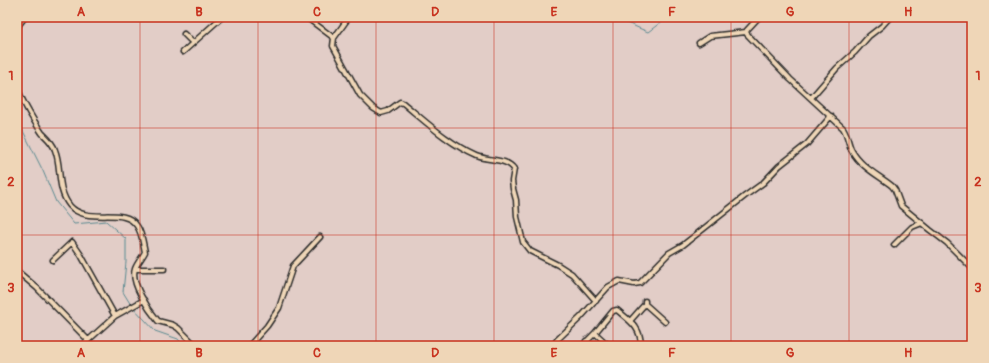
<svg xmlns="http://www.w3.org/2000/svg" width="989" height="363" font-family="Pangolin,sans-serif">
	<rect width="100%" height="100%" fill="#e2cdc7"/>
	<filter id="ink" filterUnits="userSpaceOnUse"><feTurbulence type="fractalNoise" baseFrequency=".025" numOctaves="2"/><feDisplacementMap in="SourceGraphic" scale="8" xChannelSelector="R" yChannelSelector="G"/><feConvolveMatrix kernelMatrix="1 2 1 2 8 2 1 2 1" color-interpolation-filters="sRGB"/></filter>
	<g filter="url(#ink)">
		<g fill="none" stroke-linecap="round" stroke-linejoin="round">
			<!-- stream -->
			<path stroke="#598990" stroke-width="1" d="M613 17 648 32 668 17
				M17 119 43 171 56 202 74 224 106 221 126 239V262L123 292 131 305
				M133 307 155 331 178 339 184 346"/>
			<defs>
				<path id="minor" d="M306 17 334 38
					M349 17 334 38 333 46 360 95 373 108 381 113 388 111 400 102 403 103C426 122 449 144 477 156 488 161 507 158 514 169L512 181 513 189 516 200 517 217 523 242 530 251 558 265 572 274 596 301
					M759 17 747 30 746 32 747 34 790 79 843 128C848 135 848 144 852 151 861 167 878 175 892 186L895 190 901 206 930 230 947 243 972 268
					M17 27 25 17
					M184 34 193 43
					M699 43 710 36 746 32
					M183 52 222 17
					M17 87C23 104 32 118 42 133 47 138 53 143 55 150 62 167 56 189 70 206 88 226 124 205 137 226 142 233 143 243 145 252 142 258 137 263 135 269 130 283 149 310 158 321L173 325 178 328 196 346
					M811 98 837 68 855 52 869 36 882 26 890 17
					M894 245 912 227 922 223
					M53 260 72 242 81 255 115 316
					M135 269H164
					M17 271 37 288 88 340
					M645 304 665 322
					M630 321 645 304V301
					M595 333 609 346
					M586 341 591 346
					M82 346 115 316 144 300
					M249 346 267 326 279 308 293 266 320 237
					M553 346 557 340 581 317 608 287 619 281 634 284 640 283 669 253 683 245 745 196 763 183 779 166 807 144 831 116
					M582 346 595 333 613 311 617 310C630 321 641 327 641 346
					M970 346 972 345"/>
			</defs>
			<!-- minor casing -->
			<use href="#minor" stroke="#2b2b2b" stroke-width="7"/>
			<!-- minor -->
			<use href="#minor" stroke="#efd6b7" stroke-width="4"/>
		</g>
	</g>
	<!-- grid -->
	<path fill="none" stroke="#c8321e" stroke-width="1" stroke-opacity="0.55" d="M140 17V346M258 17V346M376 17V346M494 17V346M613 17V346M731 17V346M849 17V346M17 128H972M17 235H972"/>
	<!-- margin -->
	<rect width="989" height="363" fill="none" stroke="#efd6b7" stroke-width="44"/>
	<rect x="22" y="22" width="945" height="319" fill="none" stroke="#c8321e" stroke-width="1.5"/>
	<g font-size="13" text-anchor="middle" font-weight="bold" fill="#c8321e">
		<text x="81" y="16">A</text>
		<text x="199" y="16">B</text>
		<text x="317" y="16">C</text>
		<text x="435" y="16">D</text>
		<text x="554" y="16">E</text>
		<text x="672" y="16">F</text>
		<text x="790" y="16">G</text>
		<text x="908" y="16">H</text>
		<text x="11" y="80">1</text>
		<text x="978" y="80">1</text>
		<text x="11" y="186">2</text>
		<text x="978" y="186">2</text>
		<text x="11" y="292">3</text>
		<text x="978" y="292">3</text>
		<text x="81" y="357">A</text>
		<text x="199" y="357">B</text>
		<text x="317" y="357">C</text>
		<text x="435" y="357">D</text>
		<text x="554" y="357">E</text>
		<text x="672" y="357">F</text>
		<text x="790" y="357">G</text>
		<text x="908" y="357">H</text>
	</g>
</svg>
